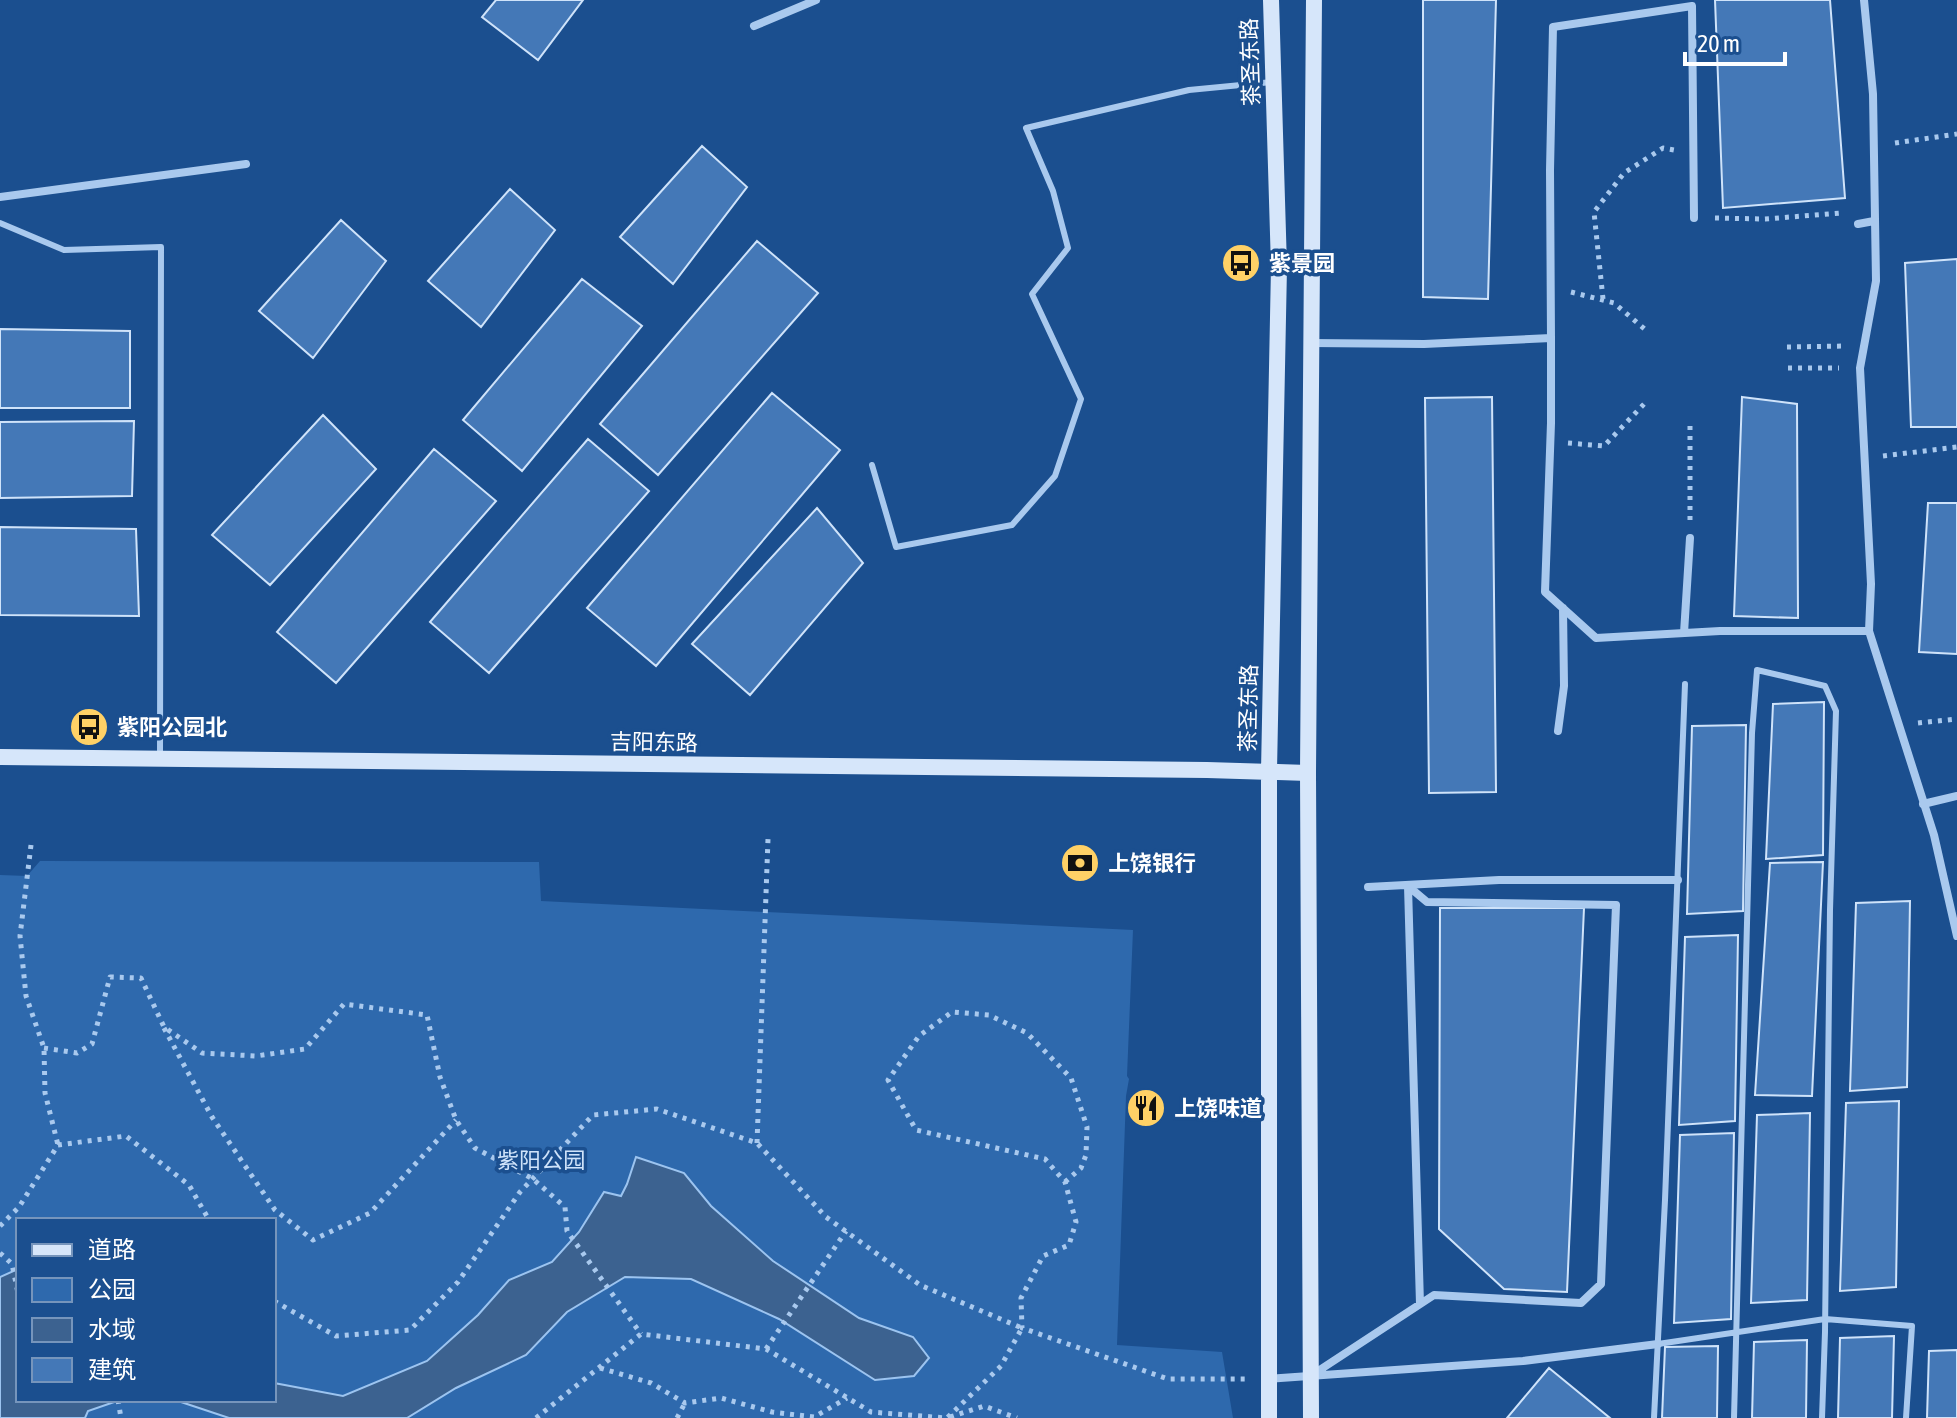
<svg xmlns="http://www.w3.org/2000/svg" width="1957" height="1418" font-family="'Asap Condensed','Noto Sans SC',sans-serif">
	<rect width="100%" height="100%" fill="#1b4f8f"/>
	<!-- green -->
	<path fill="#2e69ad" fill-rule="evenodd" d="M40 861 539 862 541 901 1133 930 1127 1076 1129 1079 1126 1096 1117 1345 1222 1352 1233 1418H0V875L27 876ZM18 1220H274V1400H18Z"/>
	<!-- water -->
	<path fill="#3c6290" stroke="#9cc4f0" stroke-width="2" d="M636 1157 684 1173 711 1206 773 1261 859 1318 913 1337 929 1358 914 1376 875 1380 779 1319 691 1279 625 1277 567 1312 526 1355 456 1388 407 1418H229L175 1400H274V1383L343 1396 427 1361 478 1315 509 1280 552 1262 579 1232 604 1192 621 1196 627 1184Z
		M18 1269V1400H120L88 1411 85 1418H0V1277Z"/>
	<!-- building -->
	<path fill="#4478b7" stroke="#cfe3fa" stroke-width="2" d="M496 0H583L538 60 482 17Z
		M1423 0H1496L1488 299 1423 297Z
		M1715 0H1830L1845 198 1723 208Z
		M702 146 747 187 673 284 620 237Z
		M510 189 555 230 481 327 428 281Z
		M341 220 386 261 313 358 259 311Z
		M757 241 818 293 658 475 600 424Z
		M1957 259V427H1911L1905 263Z
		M582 279 642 326 522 471 463 420Z
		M0 329 130 331V408H0Z
		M772 393 840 450 656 666 587 608Z
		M1492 397 1496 792 1429 793 1425 398Z
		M1742 397 1797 404 1798 618 1734 616Z
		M323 415 376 469 270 585 212 535Z
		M134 421 132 496 0 498V422Z
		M588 439 649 491 489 673 430 622Z
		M434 449 496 501 336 683 277 632Z
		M1928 503H1957V654L1919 652Z
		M817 508 863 563 750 695 692 644Z
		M0 527 136 529 139 616 0 615Z
		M1824 702 1823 855 1766 859 1773 704Z
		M1746 725 1743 911 1687 914 1692 726Z
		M1823 862 1812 1096 1755 1095 1770 863Z
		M1910 901 1907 1087 1850 1091 1856 903Z
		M1440 908H1584L1567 1292 1504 1289 1439 1229Z
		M1738 935 1735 1121 1679 1125 1685 937Z
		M1899 1101 1896 1287 1840 1291 1846 1103Z
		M1810 1113 1807 1300 1751 1303 1757 1115Z
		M1734 1133 1731 1319 1674 1323 1680 1135Z
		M1894 1336 1892 1418H1838L1840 1338Z
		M1807 1340 1806 1418H1752L1754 1342Z
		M1718 1346 1717 1418H1662L1665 1347Z
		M1957 1350V1418H1927L1929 1351Z
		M1549 1368 1610 1418H1507Z
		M1549 1368 1610 1418H1507Z"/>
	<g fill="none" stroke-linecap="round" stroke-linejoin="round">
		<!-- path -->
		<path stroke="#a9c9ee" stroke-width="5" stroke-dasharray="4 6" stroke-linecap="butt" d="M1895 143 1957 134
			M1715 218 1765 219 1841 213
			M1571 292 1614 303 1647 331
			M1603 299 1594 212 1624 173 1663 148 1674 150
			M1787 347 1846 346
			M1788 368H1839
			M1690 426V521
			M1568 443 1604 446 1645 403
			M1883 456 1957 447
			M1918 723 1957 719
			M31 845 20 936 26 996 44 1048 45 1093 58 1145
			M164 1028 212 1117 275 1210 313 1240 370 1213 456 1120
			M44 1048 77 1053 92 1044 110 977 141 978 164 1027 202 1053 256 1056 305 1049 344 1004 427 1015 440 1077 456 1120 475 1148 533 1179 565 1207 567 1231 641 1334
			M757 1143 768 839
			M1065 1182 1081 1168 1086 1155 1087 1127 1071 1078 1027 1033 989 1015 952 1012 919 1036 888 1080 916 1130 1045 1159 1065 1182 1076 1222 1069 1245 1043 1256 1021 1298 1022 1328 1168 1379H1247
			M0 1226 19 1207 58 1145 126 1136 189 1185 209 1220
			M0 1253 12 1264 18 1293
			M274 1301 336 1336 410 1330 458 1282 520 1192 593 1115 657 1109 757 1143 826 1217 920 1285 1022 1328 1001 1366 947 1418
			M766 1349 846 1231
			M600 1368 651 1383 685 1403 721 1398 772 1412 814 1417 847 1398
			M118 1400 121 1418
			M950 1417 984 1406 1017 1418
			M536 1418 641 1334 766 1349 871 1412 946 1418
			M677 1418 685 1403"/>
		<!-- service -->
		<path stroke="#a9c9ee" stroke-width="6" d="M0 223 64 250 161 247 160 759
			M872 465 896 547 1012 525 1055 476 1081 399 1032 294 1068 248 1053 191 1026 128 1189 90 1273 82
			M1658 1344 1825 1319 1912 1326 1906 1418
			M1654 1418 1665 1200 1685 684
			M1734 1418 1752 733 1757 670 1825 686 1836 711 1830 910 1825 1332 1822 1418"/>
		<!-- minor -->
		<path stroke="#a9c9ee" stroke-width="8" d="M754 26 816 0
			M0 197 246 164
			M1858 224 1874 221
			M1551 338 1550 170 1553 27 1692 6 1694 218
			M1311 343 1424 344 1551 338V423L1545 592 1596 638 1720 631H1869L1871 584 1860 368 1876 281 1873 94 1864 0
			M1869 631 1934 835 1957 936
			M1684 633 1690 538
			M1558 731 1564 686 1563 608
			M1923 804 1957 796
			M1408 886 1420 1304
			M1368 887 1499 880H1678
			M1312 1375 1434 1295 1581 1303 1601 1284 1616 905 1427 902 1408 886
			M1268 1379 1523 1361 1658 1344"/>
		<!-- secondary -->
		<path stroke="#d6e6fa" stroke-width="16" d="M0 757 1207 770 1308 773
			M1269 1418V771L1279 267 1271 0
			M1311 1418 1308 773 1314 0"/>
	</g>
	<!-- icons -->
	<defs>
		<symbol id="bus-disc" viewBox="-11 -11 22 22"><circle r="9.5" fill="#ffd166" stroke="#1b4f8f"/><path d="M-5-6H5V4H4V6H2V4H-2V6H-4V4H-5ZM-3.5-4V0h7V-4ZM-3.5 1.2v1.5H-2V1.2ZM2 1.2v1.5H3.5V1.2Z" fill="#111"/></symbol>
		<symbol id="bank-disc" viewBox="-11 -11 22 22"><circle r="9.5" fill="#ffd166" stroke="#1b4f8f"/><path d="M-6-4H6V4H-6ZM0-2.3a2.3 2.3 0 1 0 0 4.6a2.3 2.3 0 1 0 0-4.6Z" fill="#111"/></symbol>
		<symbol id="restaurant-disc" viewBox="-11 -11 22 22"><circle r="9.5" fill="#ffd166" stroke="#1b4f8f"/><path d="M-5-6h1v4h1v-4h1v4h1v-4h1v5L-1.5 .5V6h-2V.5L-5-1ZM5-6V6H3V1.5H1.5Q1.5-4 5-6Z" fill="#111"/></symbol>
	</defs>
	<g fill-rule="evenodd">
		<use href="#bus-disc" x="1219" y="241" width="44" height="44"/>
		<use href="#bus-disc" x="67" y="705" width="44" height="44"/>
		<use href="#bank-disc" x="1058" y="841" width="44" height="44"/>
		<use href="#restaurant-disc" x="1124" y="1086" width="44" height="44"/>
	</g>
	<g text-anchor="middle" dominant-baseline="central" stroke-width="7" stroke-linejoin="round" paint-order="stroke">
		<!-- street labels -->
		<g font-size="22" fill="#fff" stroke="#1b4f8f">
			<text transform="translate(1250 62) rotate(-92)">茶圣东路</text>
			<text transform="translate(1248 708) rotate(-89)">茶圣东路</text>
			<text transform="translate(654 742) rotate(1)">吉阳东路</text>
		</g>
		<!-- poi labels -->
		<g font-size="22" font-weight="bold" fill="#fff" stroke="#1b4f8f" text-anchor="start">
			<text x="1269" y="263">紫景园</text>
			<text x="117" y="727">紫阳公园北</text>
			<text x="1108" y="863">上饶银行</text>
			<text x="1174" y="1108">上饶味道</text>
		</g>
		<!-- park labels -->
		<g font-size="22" fill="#cfe3fa" stroke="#1b4f8f">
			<text x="541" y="1160">紫阳公园</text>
		</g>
	</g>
	<!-- legend -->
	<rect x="16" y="1218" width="260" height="184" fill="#1b4f8f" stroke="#7695bc" stroke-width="2"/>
	<rect x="32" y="1244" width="40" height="12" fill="#d6e6fa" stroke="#7695bc" stroke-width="2"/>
	<text x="88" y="1258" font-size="24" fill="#ffffff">道路</text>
	<rect x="32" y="1278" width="40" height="24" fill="#2e69ad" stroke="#7695bc" stroke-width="2"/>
	<text x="88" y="1298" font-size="24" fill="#ffffff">公园</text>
	<rect x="32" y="1318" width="40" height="24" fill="#3c6290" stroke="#7695bc" stroke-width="2"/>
	<text x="88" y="1338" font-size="24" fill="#ffffff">水域</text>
	<rect x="32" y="1358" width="40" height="24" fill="#4478b7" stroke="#7695bc" stroke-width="2"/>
	<text x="88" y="1378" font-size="24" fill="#ffffff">建筑</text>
	<!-- scale -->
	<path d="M1685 52v12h100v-12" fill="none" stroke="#ffffff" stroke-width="4"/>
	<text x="1697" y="52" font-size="24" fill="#ffffff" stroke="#1b4f8f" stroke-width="6" paint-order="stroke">20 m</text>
</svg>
